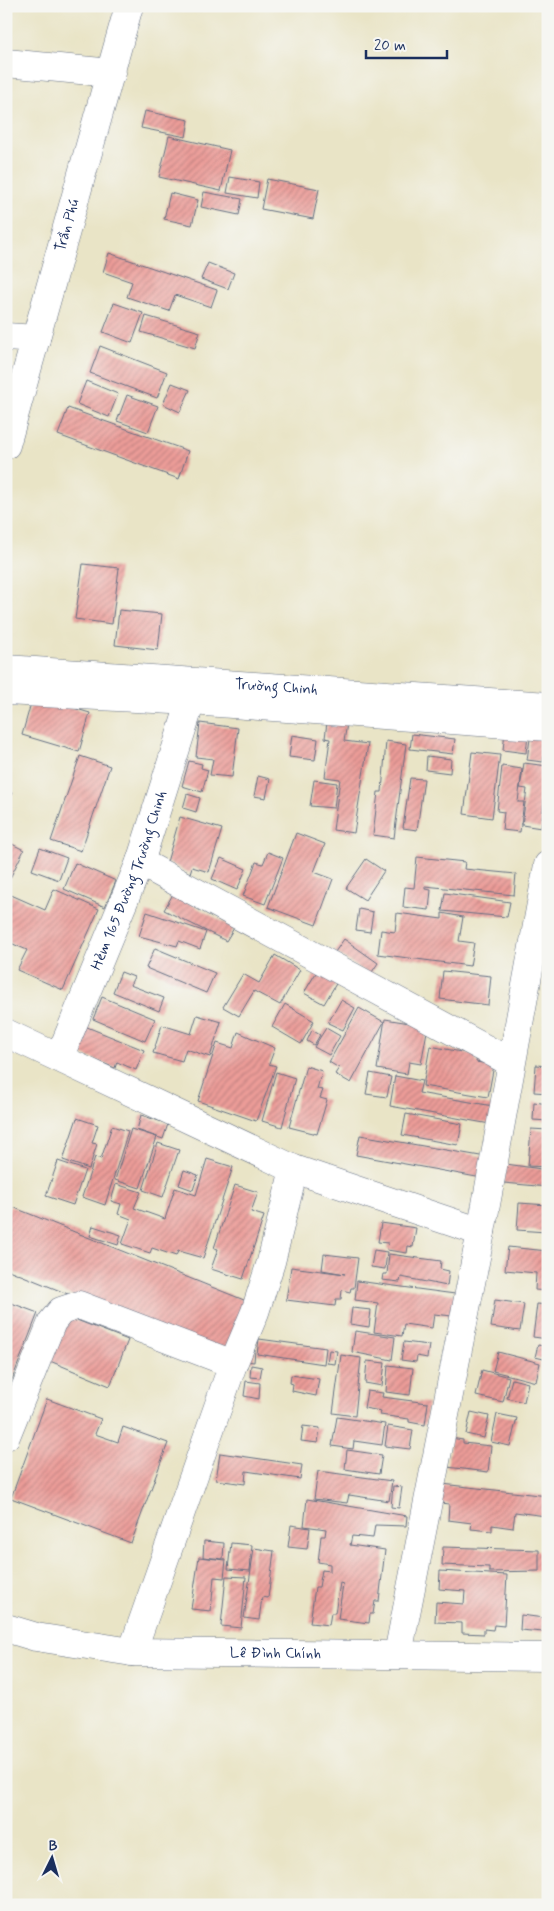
<svg xmlns="http://www.w3.org/2000/svg" width="554" height="1911" font-family="Mynerve,sans-serif">
	<defs>
		<pattern id="building-hatch" width="6" height="6" patternUnits="userSpaceOnUse" patternTransform="scale(1.25)"><rect width="6" height="6" fill="#ec9c98"/><path d="M-1 1l2-2M0 6l6-6M5 7l2-2" fill="none" stroke="#be807f"/></pattern>
	</defs>
	<rect width="100%" height="100%" fill="#f6f6f2"/>
	<filter id="ink" filterUnits="userSpaceOnUse"><feTurbulence type="fractalNoise" baseFrequency=".02" numOctaves="2"/><feDisplacementMap in="SourceGraphic" scale="10" xChannelSelector="R" yChannelSelector="G"/><feConvolveMatrix kernelMatrix="1 2 1 2 8 2 1 2 1" color-interpolation-filters="sRGB"/></filter>
	<filter id="wash" filterUnits="userSpaceOnUse"><feTurbulence type="fractalNoise" baseFrequency=".0096" numOctaves="4" result="noise"/><feDisplacementMap in="SourceGraphic" scale="20" xChannelSelector="R" yChannelSelector="G"/><feGaussianBlur stdDeviation="1.12" result="paint"/><feColorMatrix in="noise" values="0 0 0 0 0 0 0 0 0 0 0 0 0 0 0 0 0 1.4 0 .05"/><feComposite in="paint" operator="in"/></filter>
	<g filter="url(#wash)">
		<rect width="100%" height="100%" fill="#e9e4c6"/>
		<g id="blocks">
			<!-- building -->
			<path fill="url(#building-hatch)" d="M145 111 189 120 186 137 141 128Z
				M169 136 230 150 221 191 159 177Z
				M230 177 259 182 257 198 227 193Z
				M267 179 319 189 313 219 261 209Z
				M204 192 242 199 239 215 201 207Z
				M170 193 198 200 192 225 164 219Z
				M109 253 217 290 211 307 175 295 169 311 127 297 132 282 103 272Z
				M208 263 234 273 228 289 201 279Z
				M114 303 143 313 132 343 103 332Z
				M146 316 200 332 195 348 141 332Z
				M100 346 167 372 157 398 90 373Z
				M86 381 118 394 109 417 77 404Z
				M172 383 190 390 180 412 163 404Z
				M127 395 158 406 148 432 117 421Z
				M68 408 188 451 179 479 58 435Z
				M83 564 119 568 112 624 75 619Z
				M119 610 162 614 158 650 115 645Z
				M33 696 90 713 79 752 22 735Z
				M327 722 347 724 344 741 368 744 354 833 333 830 340 779 325 777 330 739 325 738Z
				M200 723 238 728 232 777 210 775 213 759 196 757Z
				M505 731 528 734 526 753 503 750Z
				M531 732 548 735V751H545L543 762 527 760Z
				M412 734 455 739 453 754 410 749Z
				M292 735 318 739 315 760 289 757Z
				M386 741 406 744 394 838 373 835 378 792H382Z
				M472 752 500 755 492 818 464 814Z
				M80 756 110 766 81 851 51 841Z
				M427 756 451 759 450 773 426 770Z
				M189 761 202 764 201 768 208 770 202 792 182 786Z
				M524 763 548 766 541 828 522 825 527 789 520 788Z
				M502 766 522 769 518 802H524L520 832 502 830 504 812 497 811Z
				M258 776 270 779 266 798 254 796Z
				M410 778 424 779 417 830 403 828Z
				M314 780 337 783 334 808 310 806Z
				M6 791 12 793 6 805Z
				M187 794 200 798 196 812 183 808Z
				M180 817 222 829 209 872 192 867 190 873 167 862Z
				M296 833 325 844 314 872 333 879 316 925 268 907Z
				M6 841 24 850 6 886Z
				M40 848 67 858 59 880 32 870Z
				M268 852 283 858 265 904 243 896 256 862 263 864Z
				M417 857 465 862 464 869 516 874 514 895 425 886V889L431 890 429 910 403 907 405 887 414 888Z
				M221 858 246 869 237 890 212 879Z
				M366 859 384 871 365 900 346 888Z
				M75 863 116 881 105 907 64 889Z
				M54 889 99 909 63 990 17 970 27 950 6 941V899L9 894 45 910Z
				M445 893 510 902 507 917 442 911Z
				M173 894 234 928 226 941 164 910Z
				M359 909 373 912 370 932 356 930Z
				M147 912 206 932 200 949 179 941 177 946 139 936Z
				M397 913 442 919V913L463 917 459 941 474 943 470 966 378 954 381 930 395 932Z
				M344 939 378 963 370 975 335 952Z
				M155 948 215 973 206 993 146 968Z
				M275 955 300 970 280 1005 254 991 239 1016 223 1007 243 974 259 983Z
				M317 971 337 982 324 1004 304 993Z
				M443 971 491 976 488 1005 440 999Z
				M121 972 134 977 130 985 164 998 159 1011 113 992Z
				M102 997 155 1019 145 1041 93 1019Z
				M341 1000 355 1008 343 1030 328 1023Z
				M285 1004 314 1021 301 1044 272 1027Z
				M359 1008 384 1022 351 1083 335 1074 339 1068 329 1062Z
				M197 1015 221 1022 210 1057 186 1049 182 1061 153 1053 162 1025 191 1034Z
				M385 1019 428 1026 421 1064 409 1062 407 1074 377 1069Z
				M87 1027 144 1050 136 1070 117 1062 115 1068 76 1052Z
				M326 1028 340 1036 329 1055 314 1047Z
				M312 1030 320 1035 314 1045 307 1041Z
				M238 1032 275 1048 269 1064 276 1066 256 1121 198 1101 217 1043 233 1048Z
				M430 1046 477 1055 476 1062 494 1065 488 1097 423 1086Z
				M536 1065 548 1066V1093L534 1092Z
				M306 1066 322 1071 317 1089 323 1090 320 1098 327 1100 317 1134 289 1127Z
				M276 1072 295 1078 282 1127 262 1121Z
				M370 1073 391 1077 387 1097 366 1094Z
				M395 1076 422 1081 419 1093 493 1106 490 1124 390 1106Z
				M534 1102 548 1104V1121L533 1120Z
				M406 1114 462 1124 458 1145 402 1135Z
				M141 1115 168 1124 163 1139 137 1130Z
				M77 1118 98 1125 92 1143 97 1144 89 1169 63 1160Z
				M112 1126 128 1131 105 1205 82 1197 95 1157 101 1159Z
				M131 1129 157 1137 140 1188 115 1180Z
				M531 1129 548 1130V1167L528 1166Z
				M360 1135 486 1157 482 1178 356 1155Z
				M158 1143 179 1150 163 1197 143 1190Z
				M207 1159 233 1167 203 1258 178 1251 176 1256 152 1248 150 1253 122 1244 131 1219 118 1214 121 1204 111 1201 116 1184 141 1192 134 1208 165 1219 175 1188 196 1195Z
				M58 1161 85 1170 73 1205 46 1196Z
				M506 1164 548 1170V1187L504 1183Z
				M184 1170 198 1175 193 1190 179 1185Z
				M235 1185 258 1192 251 1212 264 1216 243 1279 211 1269 218 1249 214 1248Z
				M519 1203 548 1205 546 1232 517 1230Z
				M10 1206 249 1302 226 1358 6 1269V1215Z
				M381 1223 416 1228 413 1247 408 1246 407 1253 387 1250 388 1243 378 1242Z
				M93 1226 121 1235 118 1245 90 1236Z
				M508 1247 548 1251V1291L535 1290 536 1273 505 1270Z
				M374 1250 387 1252 385 1269 371 1267Z
				M324 1254 358 1258 354 1288H351L350 1292 342 1290 341 1299H336L335 1306 286 1300 291 1267 345 1274 322 1270Z
				M389 1254 441 1261 440 1269 449 1271 447 1286 401 1277 400 1282 382 1280 383 1274H387Z
				M357 1281 455 1294 452 1316 434 1314 432 1328 404 1324 402 1336 374 1332 378 1303 355 1300Z
				M495 1300 524 1304 520 1331 491 1327Z
				M6 1301 38 1313 6 1395Z
				M537 1304 548 1305V1339L533 1337Z
				M352 1308 371 1310 369 1327 350 1324Z
				M69 1317 128 1340 110 1386 50 1361Z
				M355 1331 395 1337 392 1360 352 1352Z
				M259 1339 326 1348 324 1364 257 1354Z
				M404 1342 429 1345 427 1358 417 1356 416 1362 401 1360Z
				M538 1345 548 1347V1360L535 1357Z
				M248 1349 255 1350 254 1362 246 1361Z
				M329 1350 337 1351 335 1364 327 1363Z
				M498 1352 540 1363 536 1382 493 1371Z
				M341 1355 361 1358 355 1416 333 1413Z
				M367 1361 385 1363 382 1386 365 1383Z
				M251 1365 262 1367 260 1378 250 1377Z
				M388 1365 413 1368 410 1395 386 1392Z
				M482 1370 509 1377 503 1402 476 1396Z
				M291 1375 319 1379 316 1396 292 1391 293 1384 290 1383Z
				M512 1379 528 1383 524 1402 507 1398Z
				M246 1381 260 1383 259 1399 244 1396Z
				M367 1391 383 1393 382 1397 428 1403 425 1425 409 1422V1419L380 1415 381 1411 364 1408Z
				M47 1399 101 1419 95 1434 118 1442 123 1427 168 1443 131 1543 11 1498Z
				M471 1412 489 1416 484 1438 466 1434Z
				M497 1414 517 1418 510 1446 491 1442Z
				M337 1417 385 1424 382 1445 354 1441 353 1449 332 1446Z
				M303 1426 320 1428 318 1443 301 1441Z
				M388 1426 413 1430 410 1449 385 1446Z
				M451 1438 463 1440V1443L491 1446 488 1472 447 1467Z
				M347 1450 382 1455 379 1474 345 1469Z
				M220 1453 302 1465 300 1479 246 1471 245 1484 216 1480Z
				M318 1471 392 1481 389 1501 349 1495 347 1503 314 1499Z
				M442 1484 548 1496 546 1516 515 1512 513 1528 492 1525V1531L471 1529 472 1523 448 1520 449 1504 440 1503Z
				M393 1486 402 1487 399 1508 391 1507Z
				M307 1499 407 1516 406 1526 375 1525 373 1538 352 1536 350 1545 385 1550 379 1601H375L373 1614H370L369 1623 338 1619 343 1584 340 1583 335 1613H331L329 1625 310 1623 315 1587H319L322 1570 330 1571V1564L318 1562 321 1536H325L326 1529 304 1526Z
				M291 1525 310 1528 307 1549 288 1547Z
				M204 1541 224 1543 223 1559 203 1557Z
				M231 1543 252 1545 250 1571 228 1569Z
				M443 1547 539 1550V1571L489 1572V1567L442 1565Z
				M254 1548 274 1551 268 1598 262 1597 259 1620 244 1618Z
				M199 1557 226 1560 224 1578 214 1577 211 1611 191 1609Z
				M440 1571 507 1575 504 1626 494 1625 493 1630 484 1629V1634L462 1633V1623L435 1622 436 1602 464 1604 465 1591 439 1589Z
				M226 1576 246 1577 241 1628 221 1626Z
				M521 1615 544 1618 543 1632 520 1630Z"/>
		</g>
	</g>
	<g filter="url(#ink)">
		<use href="#blocks" fill-opacity="0" stroke="#636e82" stroke-width="1"/>
		<g fill="none" stroke-linecap="round" stroke-linejoin="round">
			<defs>
				<g id="minor">
					<path d="M6 63 112 73"/>
					<path d="M6 337 36 339"/>
					<path id="s1" d="M6 445 129 6"/>
					<path id="s2" d="M6 669 548 706"/>
					<path d="M6 691 191 701 548 727"/>
					<path d="M140 862 510 1062"/>
					<path d="M6 1033 294 1169 481 1232"/>
					<path id="s3" d="M60 1056 140 862 191 701"/>
					<path d="M6 1436 52 1322 61 1311 79 1305 233 1364"/>
					<path id="s4" d="M6 1628 36 1637 132 1652 548 1657"/>
					<path d="M132 1652 233 1364 255 1312 271 1262 294 1169"/>
					<path d="M398 1654 481 1232 548 865"/>
				</g>
			</defs>
			<!-- minor casing -->
			<use href="#minor" stroke="#636e82" stroke-width="29"/>
			<!-- minor -->
			<use href="#minor" stroke="#fff" stroke-width="28"/>
		</g>
	</g>
	<g text-anchor="middle" dominant-baseline="central" stroke-width="4.5" stroke-linejoin="round" paint-order="stroke">
		<!-- street labels -->
		<g font-size="15" fill="#1b2f5e" stroke="#f6f6f2">
			<text stroke="none"><textPath href="#s1" startOffset="228">Trần Phú</textPath></text>
			<text stroke="none"><textPath href="#s2" startOffset="271">Trường Chinh</textPath></text>
			<text stroke="none"><textPath href="#s3" startOffset="189">Hẻm 165 Đường Trường Chinh</textPath></text>
			<text stroke="none"><textPath href="#s4" startOffset="272">Lê Đình Chính</textPath></text>
		</g>
	</g>
	<!-- margin -->
	<rect width="554" height="1911" fill="none" stroke="#f6f6f2" stroke-width="25"/>
	<!-- north arrow -->
	<g transform="translate(52 1858) rotate(5)" stroke="#f6f6f2" stroke-width="4" paint-order="stroke">
	<path d="M0-4L9 19L0 12L-9 19Z" fill="#1b2f5e"/>
	<text y="-8" font-size="14" font-weight="bold" text-anchor="middle" fill="#1b2f5e">B</text>
	</g>
	<!-- scale -->
	<path d="M366 50v8h81v-8" fill="none" stroke="#1b2f5e" stroke-width="2.5"/>
	<text x="374" y="50" font-size="15" fill="#1b2f5e" stroke="#f6f6f2" stroke-width="4" paint-order="stroke">20 m</text>
</svg>
